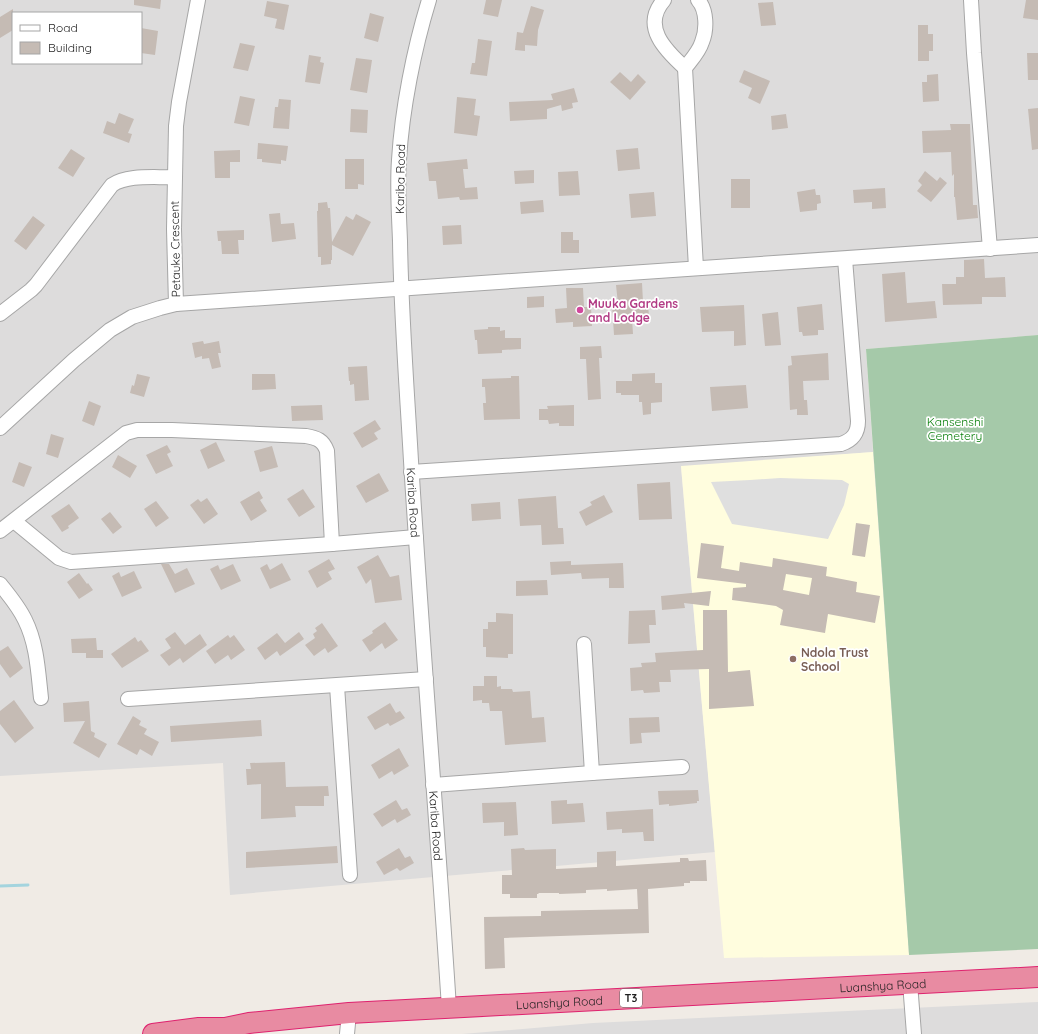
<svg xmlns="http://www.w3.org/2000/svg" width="1038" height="1034" font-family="Quicksand,sans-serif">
	<rect width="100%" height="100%" fill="#f0ebe5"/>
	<!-- residential -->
	<path fill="#dddcdc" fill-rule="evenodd" d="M0 0H1038V335L866 349 873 452 681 467 715 852 230 895 223 763 0 776ZM13 13H141V63H13Z
		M1038 1002V1034H462L593 1023Z"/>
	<!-- education -->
	<path fill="#fffdde" d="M873 452 909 955 724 958 681 466Z"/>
	<!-- cemetery -->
	<path fill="#a5c9a9" d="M1038 335V949L909 955 866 349Z"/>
	<!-- parking -->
	<path fill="#dfdfdf" d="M780 478 842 480 849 484 844 505 828 539 732 524 711 482 750 480Z"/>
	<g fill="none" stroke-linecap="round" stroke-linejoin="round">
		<!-- stream -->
		<path stroke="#a4d4de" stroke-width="3" d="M0 886 28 885"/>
	</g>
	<!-- building -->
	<path fill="#c5bbb4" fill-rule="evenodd" d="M134 0H161L160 9 134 5Z
		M486 0H502L498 17 483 14Z
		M1026 0H1038V20L1023 18Z
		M267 1 289 5 284 30 275 28 277 19 264 16Z
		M773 2 776 25 761 26 758 3Z
		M531 6 544 10 538 30 537 46 525 45V51L515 50 517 32 523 33Z
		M13 9V30L0 38V17Z
		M370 13 384 17 378 42 364 38Z
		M918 25H928V34H933V51H929V61H918Z
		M141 28 158 31 155 55 141 53Z
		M478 39 492 41 487 76 470 74 472 63H475Z
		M240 43 255 46 248 71 233 68Z
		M1027 53H1038V80H1028Z
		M309 55 321 57 320 62 324 63 320 84 305 82Z
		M356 58 372 60 367 93 350 90Z
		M744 70 770 81 760 104 748 98 752 88 739 82Z
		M620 72 631 82 638 74 646 82 630 100 610 82Z
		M938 74 939 101 923 102 922 82H927V75Z
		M574 88 578 102 572 103 573 108 562 111 561 105 547 109V119L510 121 509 102 553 100 551 94Z
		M240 96 255 99 249 126 234 123Z
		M457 97 476 99 474 115 480 116 477 136 454 133Z
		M279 99 291 100 289 129 273 128 275 107H278Z
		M1038 108V149L1032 150 1028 109Z
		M351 109 368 110 367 133 350 132Z
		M119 113 134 119 128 133 132 134 129 143 103 133 107 121 115 124Z
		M786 114 788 128 772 130 771 116Z
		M950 124H970L973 205H977L978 218 957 220 955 197H954V174L952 176 951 152 923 153 922 131 951 130Z
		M258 143 288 146 286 161 281 160V164L262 162V159H257Z
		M638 148 640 169 618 171 616 150Z
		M71 149 85 158 73 177 58 168Z
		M240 150V162H230V178H215L214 151Z
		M345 159H364V185L358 184V189H345Z
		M467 159 468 169H463L465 188 477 187 478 199 460 200 459 197 438 199 436 181H429L427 163Z
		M534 170V183L515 184 514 171Z
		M578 171 580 195 559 196 558 172Z
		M925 171 937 181 940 177 947 183 931 202 917 191 922 185 918 181Z
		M731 179H750V208H731Z
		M885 188 886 208 872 209V202L854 203 853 190Z
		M815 189 816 195H820L821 203 817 204V210L800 212 797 192Z
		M654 192 656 216 631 218 629 194Z
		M543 200 544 212 521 214 520 202Z
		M327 202 328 208H330L332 242 346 216 353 220 356 214 371 222 353 256 332 245V260H331V264L321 265V257H318L317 211H318V203Z
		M280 213 281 224 294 223 296 239 272 242 269 214Z
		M33 216 45 225 26 250 14 241Z
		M461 225 462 244 443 245 442 226Z
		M244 230V240H238L239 254H222L221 241H218L217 231Z
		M561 232H573V240H579V253H561Z
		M984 259 985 278 1005 277 1006 297H982V304L943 305 942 284H956V277H964V260Z
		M905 272 907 303 935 301 937 318 885 322 882 274Z
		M642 283 643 302H648L649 318 632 319 633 334 614 335 612 304H618L616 285Z
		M566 288H583L584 307H591L592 326 573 327V322L556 323 555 309 567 308Z
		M544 296V307L527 308V297Z
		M822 304 824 330H818V335L803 336 802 332H799L797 307Z
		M744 305 746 345 734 346V331L702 332 700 307Z
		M778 312 781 345 765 346 762 314Z
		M488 327H500V331L505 330V338H521V349L502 350V353L478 354 477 340H475L474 330 488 329Z
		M203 341 204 344 219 341 221 353H218L221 367 212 369 209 358 202 359V356L195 358 192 343Z
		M601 346 602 358H599L601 399 588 400 586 359H580V347Z
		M828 353 829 380 803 381 804 400H807L808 415H797V409L790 410 788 366 792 365 791 356Z
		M367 366 369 400 355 401 354 384 350 385V381H349L348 367Z
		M655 373V383H662V402L651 403V414L643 415 642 402H639V395H621V393H616V381H632V374Z
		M137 374 150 377 144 397 130 393 132 385 134 386Z
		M252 374H275L276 389 252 390Z
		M511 376H519L520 419 484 420 483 403H486L485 387H482V379L511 378Z
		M746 385 748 408 712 411 710 387Z
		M89 401 101 406 94 426 82 421Z
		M322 405 323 420 292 421 291 406Z
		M574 405V426H559V423L549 424 548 420H539V409H548L547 406Z
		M375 420 381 429 374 433 378 439 362 448 353 433Z
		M51 434 64 438 58 458 46 454Z
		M216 442 225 461 208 469 200 450Z
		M167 445 171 452 167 454 173 466 156 474 146 455Z
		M272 446 278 467 260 472 254 451Z
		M118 455 137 466 130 478 112 467Z
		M19 462 32 467 24 487 12 482Z
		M379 473 389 491 366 503 356 486Z
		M670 482 672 519 639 520 637 484Z
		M303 489 315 507 299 517 287 499Z
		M259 491 263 498 260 500 267 511 251 521 240 502Z
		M604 495 613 512 586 526 579 512 592 505 590 502Z
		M556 496 558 528H563L564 544 542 545 541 525 520 526 518 499Z
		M207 498 218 514 204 524 190 505 198 499 201 502Z
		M156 501 169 518 156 527 144 509Z
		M500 502 501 519 472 521 471 504Z
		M69 504 79 518 68 526 69 528 62 532 51 516Z
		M110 512 122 527 113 534 101 519Z
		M856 523 870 525 865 557 852 555Z
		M701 543 724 546 721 568 739 571 740 562 772 567 773 558 827 567 826 576 857 582 856 592 880 596 875 623 828 614 825 633 780 625 783 610 776 606 732 600 733 588 746 587V584L697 578ZM786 574 812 578 809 595 783 590Z
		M378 555 390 577 399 575 402 600 375 603 371 579 366 584 357 567Z
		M329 559 335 569 328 572 332 579 317 588 308 571Z
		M571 561V565L623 563 624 588H609V578L582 579 581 573 551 575 550 562Z
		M282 563 291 580 270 589 260 568 267 564 270 570Z
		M161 564H169L175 574 187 568 195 584 175 593Z
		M233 564 241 581 221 590 210 569 218 565 220 570Z
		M134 571 142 588 122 597 112 576 119 572 121 577Z
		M79 573 87 584 88 583 93 590 79 599 67 582Z
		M547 580 548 595 516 596V581Z
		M711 591 709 606 684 603 685 608 662 610 661 596Z
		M655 610 656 625H649L650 643 628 644 629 611Z
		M703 610H727L728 672 750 670 754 706 709 709V669L670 670 671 682H659L660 692 644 693 643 690 631 691 630 668 642 667 641 663 656 662 655 653 703 650Z
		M496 613 513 614V654H508V658L486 657V647H483V629H488V622H496Z
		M385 622 398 640 385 649 382 643 370 652 362 640 373 633 372 631Z
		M322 623 338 646 328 653 325 648 314 656 305 645 315 638 313 634 317 631 315 628Z
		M175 632 185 645 200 634 207 645 183 663 180 658 169 666 160 655 171 648 165 639Z
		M299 632 304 639 280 656 277 651 265 660 257 648 277 633 285 643Z
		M228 635 230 638 234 635 245 650 231 660 228 655 215 664 206 651Z
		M135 637 138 642 141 640 149 651 122 668 111 654Z
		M96 638 97 650H103V658H86V653H72L71 639Z
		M8 646 23 668 10 678 0 664V651Z
		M484 676H497V687L501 686V689H512L513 692 530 691 532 718 544 717 546 742 505 745 502 711H490L489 703H482V700L473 701V686H484Z
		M14 700 34 728 15 743 0 724V711Z
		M89 701 91 731 95 733 94 737 107 744 99 758 73 743 85 721 64 722 63 703Z
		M390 703 396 713 400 711 405 718 390 726 388 723 375 730 367 717Z
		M133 716 141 721 139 725 147 729 144 734 159 742 152 756 140 749 137 755 117 744Z
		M659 717 660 732 641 733 642 743 630 744 629 718Z
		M261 720 262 736 171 742 170 726Z
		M399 748 409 766 394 775 392 771 379 779 371 765Z
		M285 762 286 787 328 786 329 796H324V806H295L296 817 261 819V784L247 785 246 769H251L250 763Z
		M698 790 699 801H697V803L669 806V804L659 805 658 791Z
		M396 800 402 810 407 808 411 815 397 823 395 819 382 827 373 814Z
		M567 800V804L583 803 585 822 552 824 551 801Z
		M516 802 518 835 504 836V822L483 823 482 803Z
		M653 809 654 841H644L643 832 622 833V829L607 830 606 812Z
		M337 846 338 863 246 868V852Z
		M399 848 405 858 410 856 414 863 400 871 397 868 384 875 376 862Z
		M524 848 525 850 556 849V869L597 867V852L616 851V866L680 862V858H688L689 861 706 860 707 881H690V883H684V886L648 889 649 933 504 938 505 968 485 969 484 917 541 916V911L638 909 637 889 607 891V889L586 890V893L559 894V893H538L539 894H537V898H510V894H502V875H512L511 849Z"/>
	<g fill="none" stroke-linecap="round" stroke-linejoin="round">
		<defs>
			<g id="minor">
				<path id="s1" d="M429 0C414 49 402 109 399 160 397 187 399 214 400 241 401 309 406 377 410 444 421 632 437 820 449 1008"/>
				<path d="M664 0C641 26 665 50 685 68"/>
				<path d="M971 0 974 53 990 249"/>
				<path d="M696 268 685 68C691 60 699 52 702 42 707 30 707 10 698 0"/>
				<path d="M176 304C463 283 751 266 1038 245"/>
				<path d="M0 314 31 290 36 285 112 185C128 174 156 178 175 177"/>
				<path d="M0 428 74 360 110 330 132 317 160 308 176 304 174 229 176 126 179 102 198 0"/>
				<path d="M411 472 841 444C853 440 858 433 858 421L845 259"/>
				<path d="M14 521 59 558 71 562 332 544 416 537"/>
				<path d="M0 531 126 433 137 430H172L306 436C317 438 323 440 327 451L332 544"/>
				<path d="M0 584C9 595 19 607 25 620 37 644 38 671 41 698"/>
				<path d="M584 644 592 773"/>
				<path d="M337 686 350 875"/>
				<path d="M128 699 426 679"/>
				<path d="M433 785 592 773 682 767"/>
				<path d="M910 983 914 1034"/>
				<path d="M347 1034 349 1013"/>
			</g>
			<g id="highway">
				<path id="s2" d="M153 1034 199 1028H225L249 1023 349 1013 1038 977"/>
			</g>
		</defs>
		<!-- minor casing -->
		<use href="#minor" stroke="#a6a6a6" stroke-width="16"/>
		<!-- highway casing -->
		<use href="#highway" stroke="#de226e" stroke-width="22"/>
		<!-- minor -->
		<use href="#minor" stroke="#fff" stroke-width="14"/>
		<!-- highway -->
		<use href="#highway" stroke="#e88ba2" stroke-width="20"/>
	</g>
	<!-- markers -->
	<circle fill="#d1479c" stroke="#fff" stroke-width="1.5" cx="580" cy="310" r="4"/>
	<circle fill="#8d6e63" stroke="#fff" stroke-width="1.5" cx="793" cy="659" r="4"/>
	<g text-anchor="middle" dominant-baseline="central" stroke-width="3.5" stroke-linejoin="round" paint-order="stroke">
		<!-- shield labels -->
		<rect fill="#fff" stroke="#626262" stroke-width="1" x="620" y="989" width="22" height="18" rx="3"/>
		<g font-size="11" font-weight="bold" fill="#1f1f1f">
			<text x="631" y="998">T3</text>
		</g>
		<!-- street labels -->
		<g font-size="12" fill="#1f1f1f" stroke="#fff">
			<text transform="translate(400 179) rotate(-89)">Kariba Road</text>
			<text transform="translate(175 249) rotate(-91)">Petauke Crescent</text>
			<text stroke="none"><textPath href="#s1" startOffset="506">Kariba Road</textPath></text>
			<text stroke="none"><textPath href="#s1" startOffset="830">Kariba Road</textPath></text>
			<text stroke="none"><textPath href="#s2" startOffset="732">Luanshya Road</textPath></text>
			<text stroke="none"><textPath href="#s2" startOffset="408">Luanshya Road</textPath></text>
		</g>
		<!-- hotel labels -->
		<g font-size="12" font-weight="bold" fill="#b23c85" stroke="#fff" text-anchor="start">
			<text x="588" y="303">Muuka Gardens<tspan x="588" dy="14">and Lodge</tspan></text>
		</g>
		<!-- park labels -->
		<g font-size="12" fill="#0a800c" stroke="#fff">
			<text x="955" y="421">Kansenshi<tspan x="955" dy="14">Cemetery</tspan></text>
		</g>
		<!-- education labels -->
		<g font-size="12" font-weight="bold" fill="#785e54" stroke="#fff" text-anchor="start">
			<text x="801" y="652">Ndola Trust<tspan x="801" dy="14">School</tspan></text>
		</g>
	</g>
	<!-- legend -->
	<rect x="12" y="12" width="130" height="52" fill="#ffffff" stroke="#a5a5a5"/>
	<rect x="20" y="25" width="20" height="6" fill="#ffffff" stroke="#a5a5a5"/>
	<text x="48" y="32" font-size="12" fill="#1f1f1f">Road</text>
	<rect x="20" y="42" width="20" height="12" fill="#c5bbb4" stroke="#a5a5a5"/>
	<text x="48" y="52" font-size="12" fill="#1f1f1f">Building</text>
</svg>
